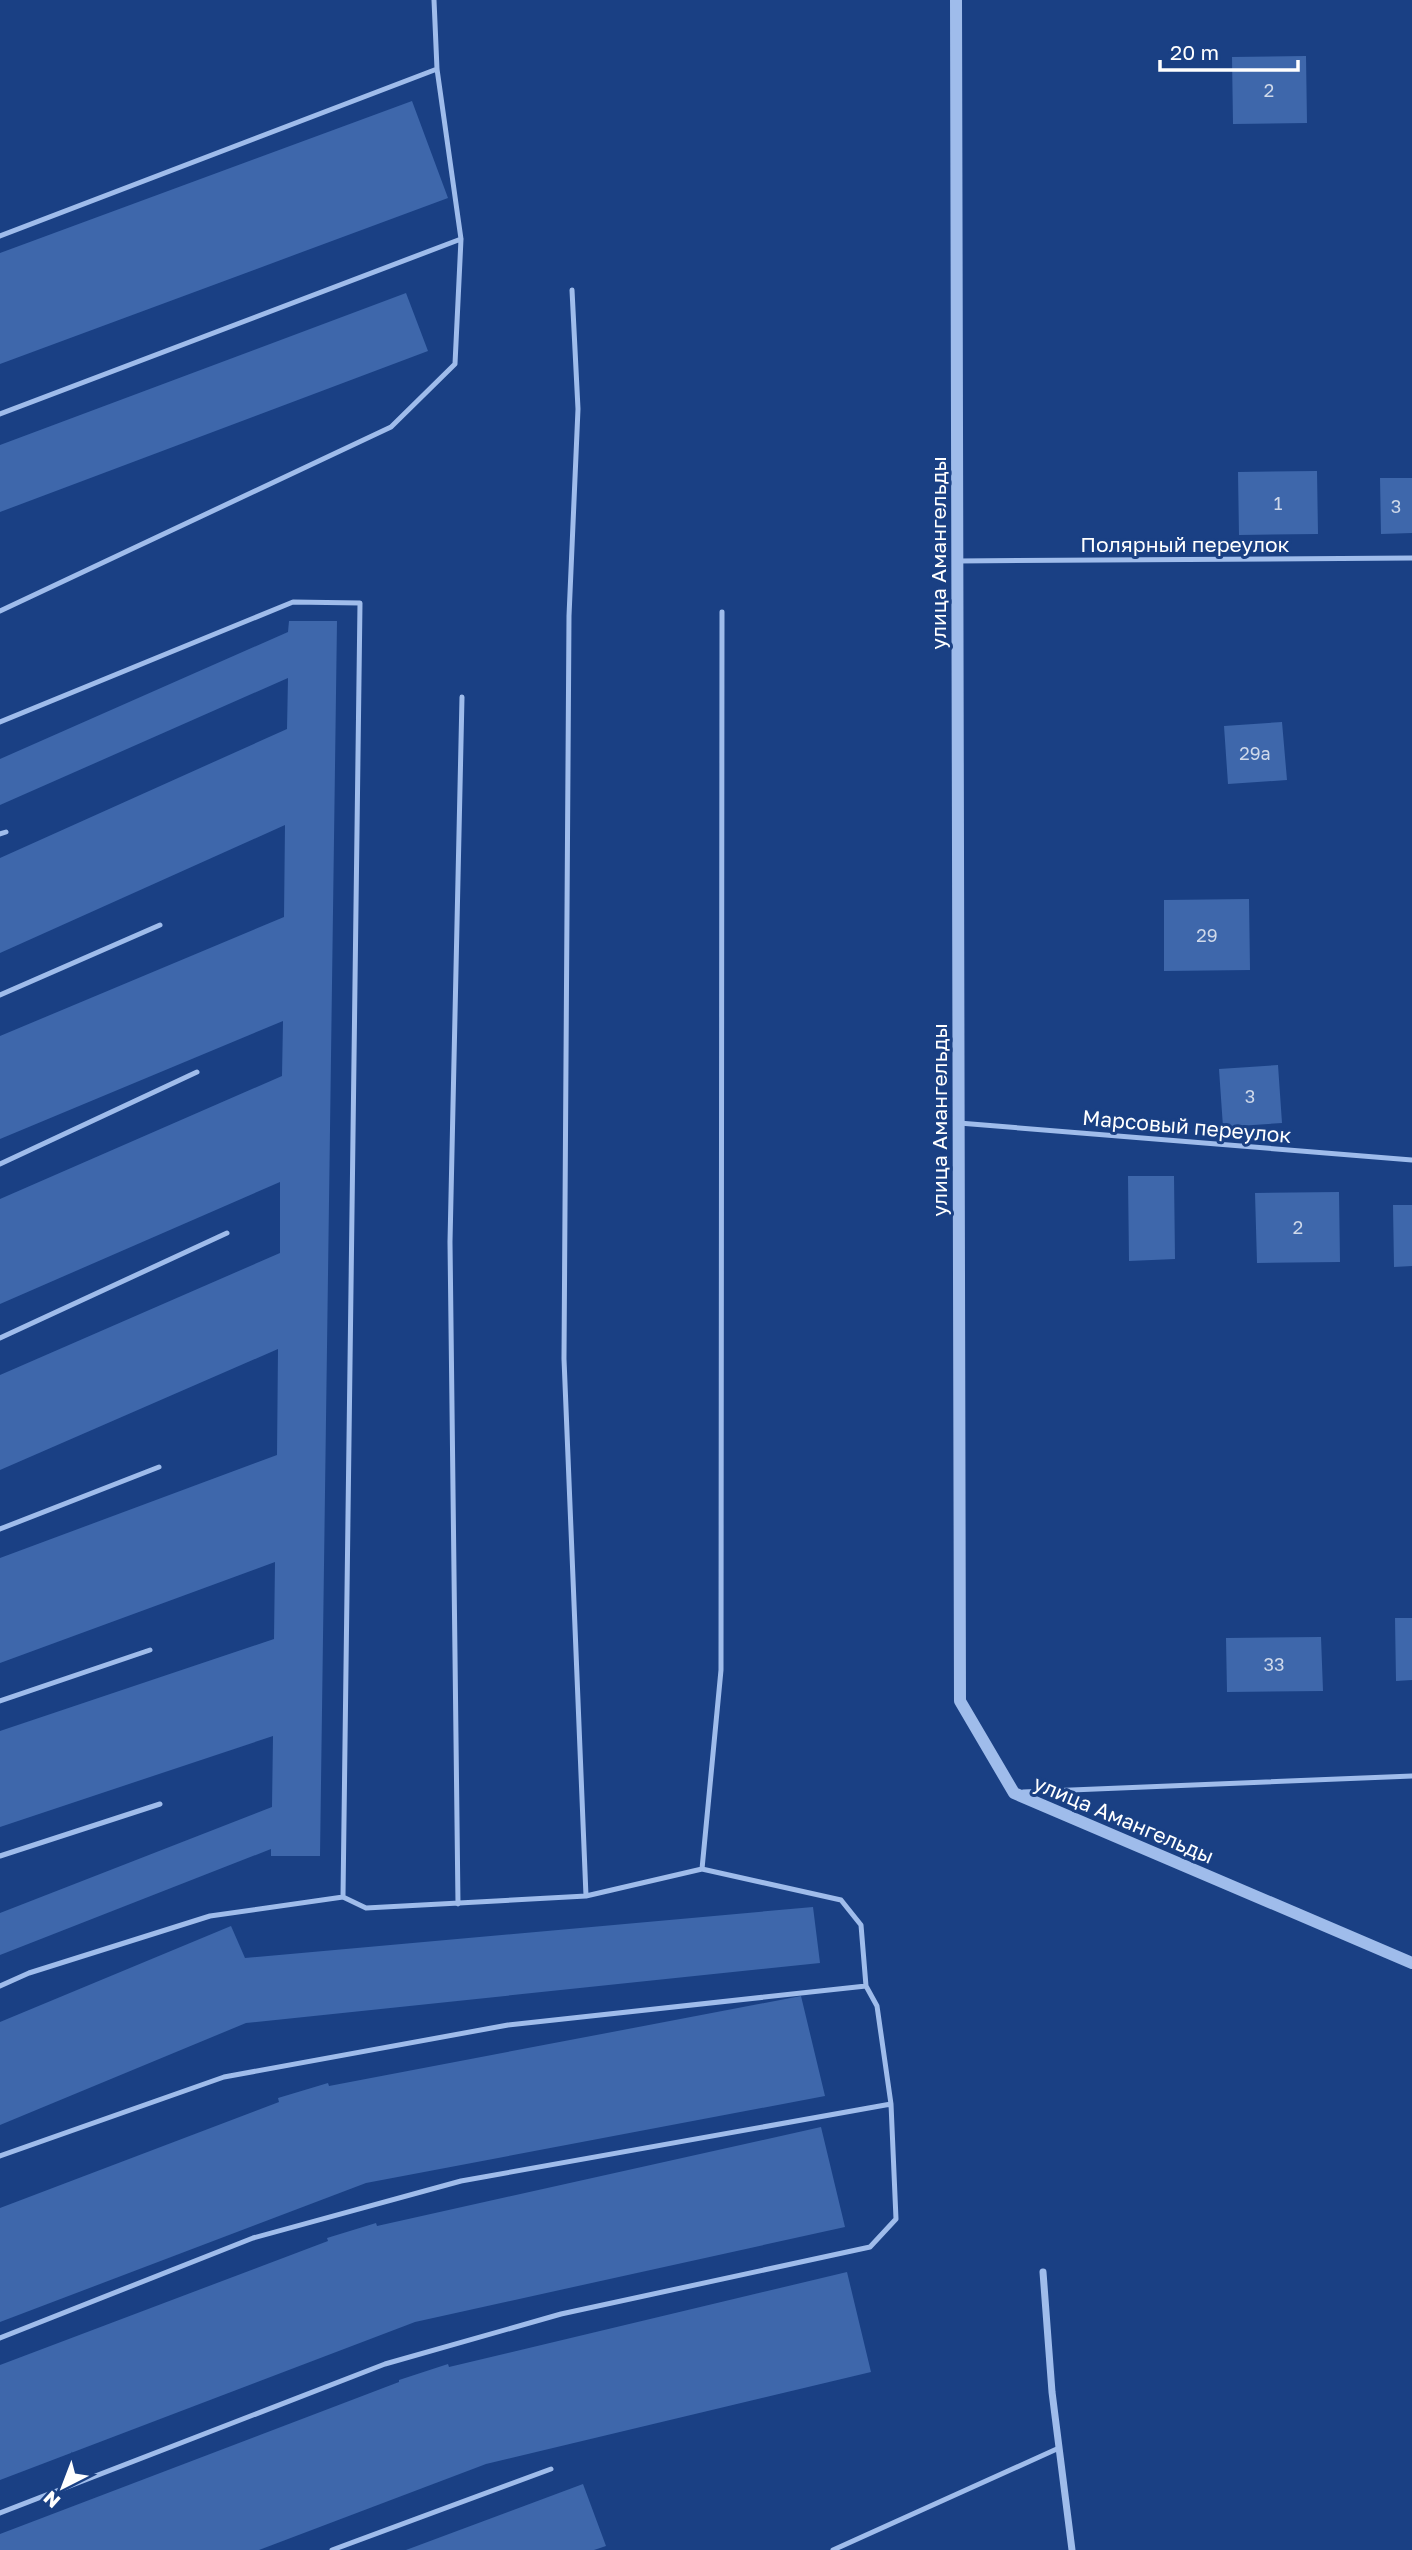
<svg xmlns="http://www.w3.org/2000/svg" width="1412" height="2550" font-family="'Golos Text',sans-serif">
	<rect width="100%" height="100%" fill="#1a4084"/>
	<!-- building -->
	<path fill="#3e67ab" d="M1306 56 1307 123 1233 124 1232 57Z
		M412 101 448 198 0 364V253Z
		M406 293 428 351 0 512V445Z
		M1317 471 1318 534 1239 535 1238 472Z
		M1380 478H1412V533L1381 534Z
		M289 621H337L320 1856H271V1849L0 1955V1913L272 1807 273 1736 0 1827V1731L274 1639 275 1562 0 1663V1558L277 1455 278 1349 0 1470V1375L280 1253V1182L0 1304V1199L282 1076 283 1021 0 1139V1036L284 917 285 825 0 953V858L287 729 288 678 0 805V759L288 632Z
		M1282 722 1287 780 1228 784 1224 726Z
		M1249 899 1250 970 1164 971V900Z
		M1278 1065 1282 1123 1223 1127 1219 1069Z
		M1128 1176H1174L1175 1259 1129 1261Z
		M1339 1192 1340 1262 1257 1263 1255 1193Z
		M1393 1205H1412V1266L1394 1267Z
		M1395 1618H1412V1680L1396 1681Z
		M1321 1637 1323 1691 1227 1692 1226 1638Z
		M813 1907 820 1963 246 2023 0 2125V2022L231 1926 245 1958Z
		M801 1996 825 2096 366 2183 0 2322V2208L279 2102 278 2098 328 2083 329 2086Z
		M821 2127 845 2227 415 2322 0 2480V2365L328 2241 327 2238 376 2223 377 2226Z
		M847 2272 871 2372 486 2464 259 2550H0V2534L399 2382V2380L448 2364 449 2367Z
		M583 2484 606 2546 594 2550H406Z"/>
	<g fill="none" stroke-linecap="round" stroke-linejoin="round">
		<!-- service -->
		<path stroke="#9fbceb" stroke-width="5" d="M0 236 437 69
			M572 290 578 409 569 616 564 1359 586 1896
			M0 414 461 239
			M957 561 1412 558
			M0 611 391 427 455 364 461 239 437 69 434 0
			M0 722 293 602 360 603 343 1897
			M0 834 6 832
			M0 995 160 925
			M959 1123 1412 1160
			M0 1164 197 1072
			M0 1338 227 1233
			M0 1529 159 1467
			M0 1701 150 1650
			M1023 1792 1412 1776
			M0 1856 160 1804
			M702 1869 721 1670 722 612
			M458 1904 450 1242 462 697
			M0 1986 29 1973 210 1916 343 1897 366 1908 586 1896 702 1869 841 1900 861 1925 866 1986 877 2006 891 2104 896 2219 870 2247 561 2314 385 2364 0 2513
			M0 2156 224 2077 508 2025 866 1986
			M0 2338 253 2238 461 2181 891 2104
			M332 2550 551 2469
			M833 2550 1059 2448"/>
		<!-- minor -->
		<path stroke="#9fbceb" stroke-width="7" d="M1043 2272 1052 2392 1072 2550"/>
		<!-- tertiary -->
		<path stroke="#9fbceb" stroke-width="12" d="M956 0 960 1701 1014 1793 1412 1963"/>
	</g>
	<g text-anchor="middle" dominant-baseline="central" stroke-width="6" stroke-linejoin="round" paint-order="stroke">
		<!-- number labels -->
		<g font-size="18" fill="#cfd9ea">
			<text x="1269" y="90">2</text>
			<text x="1278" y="503">1</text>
			<text x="1396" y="506">3</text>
			<text x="1255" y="753">29а</text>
			<text x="1207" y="935">29</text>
			<text x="1250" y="1096">3</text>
			<text x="1298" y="1227">2</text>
			<text x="1274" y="1664">33</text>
		</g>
		<!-- street labels -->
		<g font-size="21" fill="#fff" stroke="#1a4084">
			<text x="1185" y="544">Полярный переулок</text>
			<text transform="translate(938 553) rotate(-90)">улица Амангельды</text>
			<text transform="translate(939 1120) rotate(-90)">улица Амангельды</text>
			<text transform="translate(1187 1126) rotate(5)">Марсовый переулок</text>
			<text transform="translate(1124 1819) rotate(23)">улица Амангельды</text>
		</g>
	</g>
	<!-- north arrow -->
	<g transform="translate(63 2487) rotate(222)" stroke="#1a4084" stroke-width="5" paint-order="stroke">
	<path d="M0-5L12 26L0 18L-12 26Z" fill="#ffffff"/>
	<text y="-10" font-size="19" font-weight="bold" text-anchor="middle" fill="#ffffff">N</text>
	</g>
	<!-- scale -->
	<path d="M1160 60v10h138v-10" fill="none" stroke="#ffffff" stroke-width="3.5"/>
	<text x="1170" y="60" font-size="21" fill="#ffffff" stroke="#1a4084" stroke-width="5" paint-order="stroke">20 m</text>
</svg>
